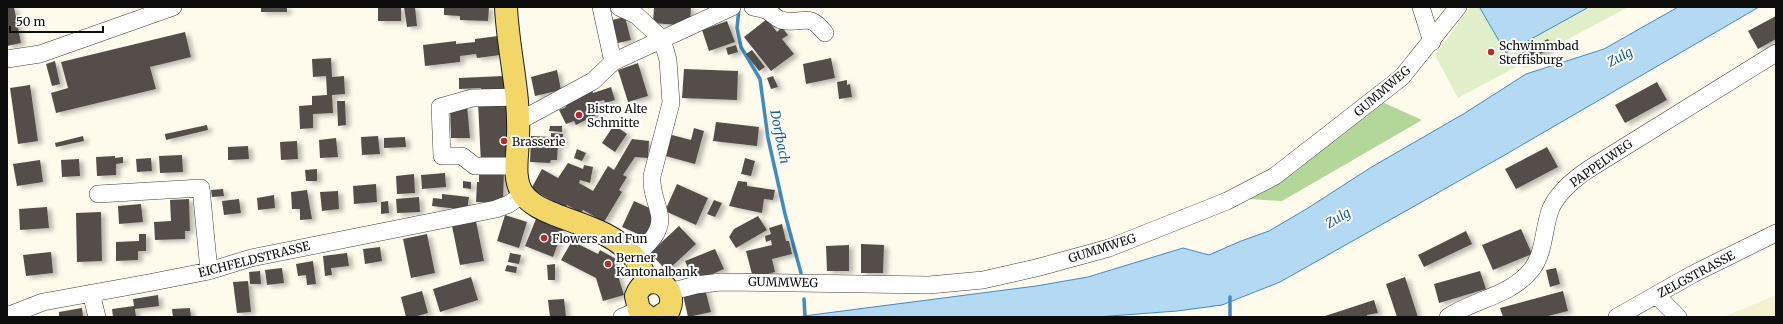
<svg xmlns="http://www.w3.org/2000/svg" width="1783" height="324" font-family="Merriweather,serif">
	<defs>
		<filter id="shadow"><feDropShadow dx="4.5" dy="2.5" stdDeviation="2" flood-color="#0004"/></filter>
	</defs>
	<rect width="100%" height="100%" fill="#fefbed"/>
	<!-- farmland -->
	<path fill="#f3f1ce" d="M1776 295V317H1723Z"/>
	<!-- forest -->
	<path fill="#b2d798" d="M1380 101 1422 120 1282 201 1249 199Z"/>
	<!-- pitch -->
	<path fill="#e0efc9" d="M1470 7H1628L1458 98 1435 55Z"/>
	<!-- water -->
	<path fill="#b4d9f3" stroke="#3e8cc7" d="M1482 7H1587V8L1506 53 1480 8Z
		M1678 7H1759L1503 156 1280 282 1222 305 1177 311 1097 317H796L1036 286 1088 277 1183 248 1209 255 1241 241 1269 231 1308 208 1370 168 1465 113 1526 74 1604 49Z"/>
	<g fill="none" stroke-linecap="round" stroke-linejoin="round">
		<!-- stream -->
		<path stroke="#3e8cc7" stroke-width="3.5" d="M739 8 737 28 741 47 760 79 768 138 785 214 801 273
			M1230 297V317
			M804 299 805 317"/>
	</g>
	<!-- building -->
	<path fill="#554e49" filter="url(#shadow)" d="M7 7H14L21 43 7 46Z
		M261 7H287V12H261Z
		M378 7H401V21H378Z
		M404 7H415L417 26 407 27Z
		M444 7H489L488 21 460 20V16L444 15Z
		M654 7H691L690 26 653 23Z
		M1776 16V39L1758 49 1748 31Z
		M625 17 631 40 618 43 612 20Z
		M767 19 777 32 782 27 788 35 782 39 794 54 771 71 744 37Z
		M727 21 735 42 709 51 702 30Z
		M185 32 191 57 150 67 156 89 56 113 51 93 68 88 61 62Z
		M498 36 500 55 477 58 476 54 460 56V62L425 66 423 45 456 41V44L475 42V39Z
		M1548 39 1552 48 1520 64 1516 55Z
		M736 45 738 52 728 55 726 48Z
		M752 50 765 67 759 71 746 54Z
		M331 58 332 77 344 76 345 94 332 95 333 113 313 114V128L300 129 299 106 312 105V96L327 95 326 76 313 77 312 59Z
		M831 58 835 78 806 84 803 64Z
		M55 61 60 84 52 86 46 64Z
		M638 63 648 96 628 102 618 70Z
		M684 69 738 71 737 100 682 98Z
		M557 70 561 90 535 96 531 77Z
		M504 76 505 94 481 95V88L459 89V78Z
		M773 76 778 87 771 89 767 78Z
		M847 80V85L850 84 852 97 839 99 837 82Z
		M1657 82 1667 100 1625 123 1615 105Z
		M30 85 38 141 18 144 10 88Z
		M611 87 615 100 605 103 604 100 597 102 602 112 576 125 574 121 566 124 559 110 566 107 564 103 592 90 593 93Z
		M337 101H345L346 125 338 126Z
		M507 101 509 163 481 164 478 102Z
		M467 105 470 138H451L450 108Z
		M716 122 759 127 757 146 713 141Z
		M207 125 208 130 166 140 165 134Z
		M614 125 627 134 615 152 602 143Z
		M550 126H562V132L549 131Z
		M694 128 704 131 695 164 662 155 668 134 691 140Z
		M551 133 563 134V145H558L557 160H551L550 163 530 162 531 136 551 137Z
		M83 136 84 141 56 147 55 143Z
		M378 136 380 154 362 155 361 137Z
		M405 137 406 147 384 148V138Z
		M336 138 338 157 320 158 319 140Z
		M632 139 649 141 648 158 635 157 623 175 627 177 619 190 622 192 604 222 583 210 581 213 567 205 565 208 531 189 542 169 558 178 568 163 583 169 584 165 593 167 590 183 580 180 579 183 593 191 608 166 614 170Z
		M297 141 298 159 281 160 280 142Z
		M248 146 249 159 228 160V147Z
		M1547 147 1558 167 1516 189 1505 169Z
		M577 149 586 153 582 161 574 158Z
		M182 155 183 172 160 173 159 156Z
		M115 156V158L123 157V163L116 164V175L97 176 96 157Z
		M151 158 152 171 137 172 136 159Z
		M745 158 755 161 751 176 741 174Z
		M79 159 80 176 62 177 61 160Z
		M40 160 43 182 17 186 13 164Z
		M479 168 504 169 503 203 476 202 477 182H479Z
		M317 169V181H306L305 170Z
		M445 173 446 187 422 189 421 175Z
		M414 174 415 193 397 194 396 176Z
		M463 181 471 182V189L463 188Z
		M738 181 747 182V186L775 190 773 200 764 199 762 213 729 206Z
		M376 184 377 202 354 204 353 186Z
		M677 184 708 198 696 225 665 211Z
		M223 189 224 196 212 197 211 190Z
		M307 190 312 219 300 220V209H292L291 192Z
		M338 191 339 209 322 211 320 192Z
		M442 194 469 197 467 210 432 206 433 198 442 199Z
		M274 195 275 208 258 210 257 198Z
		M419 197 420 212 397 213 396 199Z
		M189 199 190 231H185V239L155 240 154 222 171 221 170 200Z
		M239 199 241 213 224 215 222 201Z
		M714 200 722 203 715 217 707 214Z
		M388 201 389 213 381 214V202Z
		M634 201 656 211 645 237 622 227Z
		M141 204 143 222 119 224 118 206Z
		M47 207 49 228 20 230 19 209Z
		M101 212 102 261 77 262 76 213Z
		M505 215 527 222 519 248 497 241Z
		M758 216 767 230 736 248 729 237 734 229Z
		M536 219 563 230 553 257 525 246Z
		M476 221 484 261 460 265 452 226Z
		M782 224 786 241H789L792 254 772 259 775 272 753 278 746 251 772 245 771 240 766 242 765 236 771 234 769 228Z
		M679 226 696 244 667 271 650 253Z
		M1521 229 1532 254 1493 270 1482 245Z
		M1466 231 1472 244 1424 267 1418 255Z
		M139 234H146V251H138V260L116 261V242L139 241Z
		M427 234 435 273 411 278 403 239Z
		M572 241 598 254 600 250 616 259 614 263 624 295 603 301 596 278 561 260Z
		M861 244 884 245 883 273H861Z
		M849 245V271H827L826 246Z
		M380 247 382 261 365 264 363 249Z
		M715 249 724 269 694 282 685 261Z
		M51 252 53 273 26 276 23 255Z
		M347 253 349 266 331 268 332 275 325 276 323 256Z
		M510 253 521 255 519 264 508 262Z
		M313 261 316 284 307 285 306 275 298 276 296 264Z
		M555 264V280H548L547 265Z
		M507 265 517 267 516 273 505 271Z
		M282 268 284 283 267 285 265 270Z
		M1556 268 1560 284 1550 287 1546 270Z
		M260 271 261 284H250L249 272Z
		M1480 271 1486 289 1439 303 1434 284Z
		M471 277 478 300 440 312 433 289Z
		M1405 277 1418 317H1397L1386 284Z
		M248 281 251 312 237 313 233 282Z
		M705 289 711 312 688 317 683 295Z
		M422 291 428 313 414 317H406L401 297Z
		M1563 291 1568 311 1544 317H1503L1500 308Z
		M158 295 159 306 135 309 136 317H113L112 309 134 306 133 299Z
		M564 299 566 317H550L548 300Z
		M1374 300 1378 313 1367 315V317H1322Z
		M82 308 83 317H59V312Z
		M190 308 191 317H173L172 309Z"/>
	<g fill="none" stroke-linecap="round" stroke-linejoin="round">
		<defs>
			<path id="minor" d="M601 7 613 62
				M619 7 636 15 662 39 668 60 671 103 652 176C651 193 656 198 659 213 664 232 646 246 634 257
				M753 7C758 8 764 9 768 11 772 14 776 18 781 20 803 26 807 10 825 33
				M1421 7 1432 42
				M7 59 40 54 173 7
				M519 121 593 81 613 62 732 7
				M517 166H475L462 156H442L440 107 472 98 518 97
				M98 194 201 188 209 271
				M669 292 696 285 721 282 929 285 983 280 1036 268 1109 248 1227 201 1275 176 1402 77 1458 7
				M91 293 97 317
				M1656 295 1678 317
				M7 316 43 302 148 283 209 271 251 258 496 209 509 204 523 194
				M622 317 639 310
				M1448 317C1475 299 1511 296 1532 269 1545 252 1543 228 1551 208 1559 191 1574 179 1589 169L1776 53
				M1617 317 1693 274 1776 233"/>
			<path id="major" d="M506 7C508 51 520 93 518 137 518 155 512 179 523 194 531 205 544 210 556 215 582 225 616 234 633 256 640 264 644 274 648 283
				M648 317 639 310 636 296C645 270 680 284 669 310L659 317"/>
		</defs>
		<!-- minor casing -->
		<use href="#minor" stroke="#3f3f3f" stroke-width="18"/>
		<!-- major casing -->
		<use href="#major" stroke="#1d1d1d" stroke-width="24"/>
		<!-- minor -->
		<use href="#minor" stroke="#fff" stroke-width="17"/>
		<!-- major -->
		<use href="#major" stroke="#f3d668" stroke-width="22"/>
	</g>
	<!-- markers -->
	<g fill="#b72a2c" stroke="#fff" stroke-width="1.5">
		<circle cx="1491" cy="52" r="4"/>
		<circle cx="579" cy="115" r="4"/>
		<circle cx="504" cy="141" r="4"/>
		<circle cx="544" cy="238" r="4"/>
		<circle cx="608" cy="264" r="4"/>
	</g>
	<g text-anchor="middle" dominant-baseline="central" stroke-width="4" stroke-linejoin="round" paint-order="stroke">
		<!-- poi labels -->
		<g font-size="12" fill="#0c0c0c" stroke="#fff" text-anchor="start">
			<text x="1499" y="45">Schwimmbad<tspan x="1499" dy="14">Steffisburg</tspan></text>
			<text x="587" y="108">Bistro Alte<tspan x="587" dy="14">Schmitte</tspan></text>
			<text x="512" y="141">Brasserie</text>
			<text x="552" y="238">Flowers and Fun</text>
			<text x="616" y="257">Berner<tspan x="616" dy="14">Kantonalbank</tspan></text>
		</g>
		<!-- street labels -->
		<g font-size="12" fill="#0c0c0c" stroke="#fff">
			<text transform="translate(1382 91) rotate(-41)">GUMMWEG</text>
			<text transform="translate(1601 163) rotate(-35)">PAPPELWEG</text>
			<text transform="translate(1102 248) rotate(-18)">GUMMWEG</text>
			<text transform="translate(254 259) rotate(-14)">EICHFELDSTRASSE</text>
			<text transform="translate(1696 274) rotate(-28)">ZELGSTRASSE</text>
			<text transform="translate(783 282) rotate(1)">GUMMWEG</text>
		</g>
		<!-- water labels -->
		<g font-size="13" font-style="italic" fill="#1b5e99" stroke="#fff">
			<text transform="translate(1620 57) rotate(-28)">Zulg</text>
			<text transform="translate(780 137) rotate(79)">Dorfbach</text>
			<text transform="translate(1338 218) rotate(-30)">Zulg</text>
		</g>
	</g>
	<!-- border -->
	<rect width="1783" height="324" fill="none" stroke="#0c0c0c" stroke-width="16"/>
	<!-- scale -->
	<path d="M10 26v6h93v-6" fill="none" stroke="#0c0c0c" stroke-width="2"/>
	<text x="16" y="26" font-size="12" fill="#0c0c0c" stroke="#ffffff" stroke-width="3" paint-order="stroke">50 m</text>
</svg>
